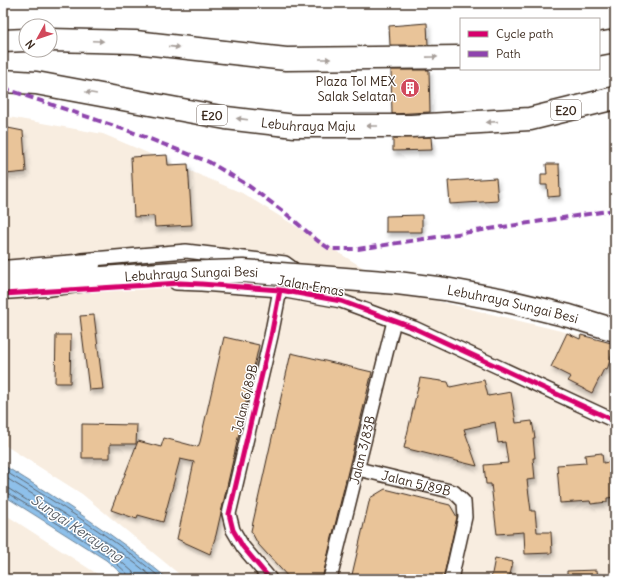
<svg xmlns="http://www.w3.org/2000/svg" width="618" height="582" font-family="Delius,sans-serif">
	<defs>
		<filter id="shadow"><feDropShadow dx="2" dy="4" stdDeviation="2" flood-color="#0004"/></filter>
	</defs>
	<rect width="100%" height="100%" fill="#fff"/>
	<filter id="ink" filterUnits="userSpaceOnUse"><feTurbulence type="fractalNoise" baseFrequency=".025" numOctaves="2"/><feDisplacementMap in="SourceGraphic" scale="8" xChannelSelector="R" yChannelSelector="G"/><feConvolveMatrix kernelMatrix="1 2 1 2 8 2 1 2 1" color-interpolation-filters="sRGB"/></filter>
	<g filter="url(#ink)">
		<!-- built -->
		<path fill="#f8ede0" d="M3 116 103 134 242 193 404 293 615 344V579H185L82 494 3 444Z
			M3 513 105 579H3Z"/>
		<!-- water -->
		<path fill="#8ec0ea" stroke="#6d8498" d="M3 465C60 500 117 536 168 579H128L106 560 3 495Z"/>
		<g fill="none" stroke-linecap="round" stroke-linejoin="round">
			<!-- shore -->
			<path stroke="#5c6670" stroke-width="1" d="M3 470C58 504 113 537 162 579
				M3 476C55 508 108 540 155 579
				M3 487 9 489 111 553 133 572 135 579
				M3 492 7 493C25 504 129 564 130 579"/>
		</g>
		<!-- building -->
		<path fill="#e9c499" stroke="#3b2a1e" filter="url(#shadow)" d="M427 23 428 45H390L389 26Z
			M391 70H429L430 112 392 114Z
			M3 127 23 131 26 172 6 174 3 146Z
			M431 137 432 150 393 151V138Z
			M167 155 168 165 188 164 192 225 155 227 154 216 134 217 131 157Z
			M546 164H559L560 196 548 197 547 185H541V174H547Z
			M496 178 498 201 450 204 448 181Z
			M422 215V232H386V216Z
			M94 315 103 389 89 390 80 316Z
			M567 333 580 339 581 335 615 344 607 370 604 369 592 393 568 381 571 377 551 367Z
			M56 335H71L70 383H55Z
			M224 337 259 345 216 535 210 554 177 539 194 462 180 459 163 522 138 515 137 519 111 510 138 441 161 447 164 438 198 447 200 442Z
			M291 353 372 372 322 579H290L258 544 251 531Z
			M420 378 448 382 450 387 484 380 488 396 511 392 516 423 532 421 535 438H533L535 458H533L535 479 527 480 531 511H535L537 532H551L552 553 525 554 524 532 497 534 491 484H486L484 465 508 463 505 442 498 443 495 422 464 429 477 466 404 448Z
			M82 424 137 425 136 444H110V458H82Z
			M602 453 603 463 615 461V497L607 498V502L591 504 590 501 560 503 557 465 586 463 585 455Z
			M385 489 450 505 457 517 443 579H351L370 498Z
			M495 558 513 562 509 579H491Z
			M597 570 598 579H567V571Z"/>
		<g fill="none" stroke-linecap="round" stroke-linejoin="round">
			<defs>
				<g id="minor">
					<path d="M81 260 186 251 285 263 299 273"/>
					<path d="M176 283 201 284 280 290 341 301 414 328 615 421"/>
					<path id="s1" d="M358 469 454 492 464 502 465 517 451 579"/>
					<path d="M270 579 243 547 233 530 229 514 271 336 280 290"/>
					<path id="s2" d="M330 579 394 321"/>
				</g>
				<g id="motorway">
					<path d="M50 40 135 42 286 59 461 57"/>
					<path d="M3 41 26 40"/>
					<path d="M599 44 615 41"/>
					<path id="s3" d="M3 81 36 83 226 118 295 126H411L530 119 615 98"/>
				</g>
			</defs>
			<!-- minor casing -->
			<use href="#minor" stroke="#3b2a1e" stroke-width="16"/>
			<!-- motorway casing -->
			<use href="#motorway" stroke="#3b2a1e" stroke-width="25"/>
			<!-- minor -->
			<use href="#minor" stroke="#fff" stroke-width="13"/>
			<!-- motorway -->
			<use href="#motorway" stroke="#fff" stroke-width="22"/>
			<defs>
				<g id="motorway-bridge">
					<path d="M3 272 89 265"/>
					<path id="s4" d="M3 288 46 285 102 278 175 273 243 271 397 283 445 289 499 299 569 316 615 330"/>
				</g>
			</defs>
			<!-- motorway-bridge casing -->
			<use href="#motorway-bridge" stroke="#3b2a1e" stroke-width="25" stroke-linecap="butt"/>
			<!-- motorway-bridge -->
			<use href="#motorway-bridge" stroke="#fff" stroke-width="22"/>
			<!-- quiet -->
			<path stroke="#8e44ad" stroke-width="4" stroke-dasharray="8 4" stroke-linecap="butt" d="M3 88 132 132 209 162 246 184 284 212 318 241 330 249H358L615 210"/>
			<defs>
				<path id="cycleway" d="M3 294 180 283 201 284 280 290 341 301 414 328 615 421
					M270 579 243 547 233 530 229 514 271 336 280 290"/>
			</defs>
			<!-- cycleway casing -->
			<use href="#cycleway" stroke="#fff" stroke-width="8"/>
			<!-- cycleway -->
			<use href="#cycleway" stroke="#d6006c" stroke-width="5"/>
		</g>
		<!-- one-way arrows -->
		<defs><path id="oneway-solid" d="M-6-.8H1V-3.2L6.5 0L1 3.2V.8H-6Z"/></defs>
		<g fill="#a79f9a">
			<use href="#oneway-solid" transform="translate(98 41) rotate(2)"/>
			<use href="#oneway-solid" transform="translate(174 47) rotate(6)"/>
			<use href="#oneway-solid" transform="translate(432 57) rotate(-1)"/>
			<use href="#oneway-solid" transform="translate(325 59)"/>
			<use href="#oneway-solid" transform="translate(91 93) rotate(-170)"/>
			<use href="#oneway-solid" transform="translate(242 119) rotate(-173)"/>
			<use href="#oneway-solid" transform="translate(492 122) rotate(176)"/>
			<use href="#oneway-solid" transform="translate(372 126) rotate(-180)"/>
		</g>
	</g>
	<!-- icons -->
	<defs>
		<symbol id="building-disc" viewBox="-11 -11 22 22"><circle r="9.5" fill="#d1495b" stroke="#fff"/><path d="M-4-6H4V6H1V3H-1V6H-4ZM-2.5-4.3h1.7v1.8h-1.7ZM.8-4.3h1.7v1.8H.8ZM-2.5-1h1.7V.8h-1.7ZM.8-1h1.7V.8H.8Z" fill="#fff"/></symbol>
	</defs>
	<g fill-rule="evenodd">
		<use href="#building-disc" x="399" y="77" width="22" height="22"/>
	</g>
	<g text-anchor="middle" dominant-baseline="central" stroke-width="3" stroke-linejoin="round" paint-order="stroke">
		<!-- shield labels -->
		<g fill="#fff" stroke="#766a62" stroke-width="1">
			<rect x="551" y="100" width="30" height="20" rx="3"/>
			<rect x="197" y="105" width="30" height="20" rx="3"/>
		</g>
		<g font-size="12" font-weight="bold" fill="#3b2a1e">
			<text x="566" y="110">E20</text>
			<text x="212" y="115">E20</text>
		</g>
		<!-- poi labels -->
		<g font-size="13" fill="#3b2a1e" stroke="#fff" text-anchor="end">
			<text x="396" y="81">Plaza Tol MEX<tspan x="396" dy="15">Salak Selatan</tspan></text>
		</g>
		<!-- street labels -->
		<g font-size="13" fill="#3b2a1e" stroke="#fff">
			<text stroke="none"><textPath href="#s3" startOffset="309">Lebuhraya Maju</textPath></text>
			<text stroke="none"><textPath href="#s4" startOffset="189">Lebuhraya Sungai Besi</textPath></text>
			<text transform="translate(311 286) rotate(10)">Jalan Emas</text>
			<text stroke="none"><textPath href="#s4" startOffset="513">Lebuhraya Sungai Besi</textPath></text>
			<text transform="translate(245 399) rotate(-76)">Jalan 6/89B</text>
			<text stroke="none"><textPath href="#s2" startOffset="133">Jalan 3/83B</textPath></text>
			<text stroke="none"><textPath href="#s1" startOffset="60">Jalan 5/89B</textPath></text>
		</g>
		<!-- water labels -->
		<g font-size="14" font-style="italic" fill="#585e65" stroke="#fff">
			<text transform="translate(77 528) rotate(34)">Sungai Kerayong</text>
		</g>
	</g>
	<!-- margin -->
	<rect width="618" height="582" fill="none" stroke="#fff" stroke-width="16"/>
	<rect x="8" y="8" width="602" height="566" fill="none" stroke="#3b2a1e" stroke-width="1.5" filter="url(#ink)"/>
	<!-- legend -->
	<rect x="460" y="18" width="140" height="52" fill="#ffffff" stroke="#b1aaa5"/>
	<rect x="468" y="31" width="20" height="6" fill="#d6006c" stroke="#b1aaa5"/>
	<text x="496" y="38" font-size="12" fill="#3b2a1e">Cycle path</text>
	<rect x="468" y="51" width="20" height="6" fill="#8e44ad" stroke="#b1aaa5"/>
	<text x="496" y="58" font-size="12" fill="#3b2a1e">Path</text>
	<!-- north arrow -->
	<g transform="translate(38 38) rotate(230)"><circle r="19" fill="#ffffff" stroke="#b1aaa5"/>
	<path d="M0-3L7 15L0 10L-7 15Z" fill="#d1495b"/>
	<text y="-6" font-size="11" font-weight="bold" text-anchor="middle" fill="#3b2a1e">N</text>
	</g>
</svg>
